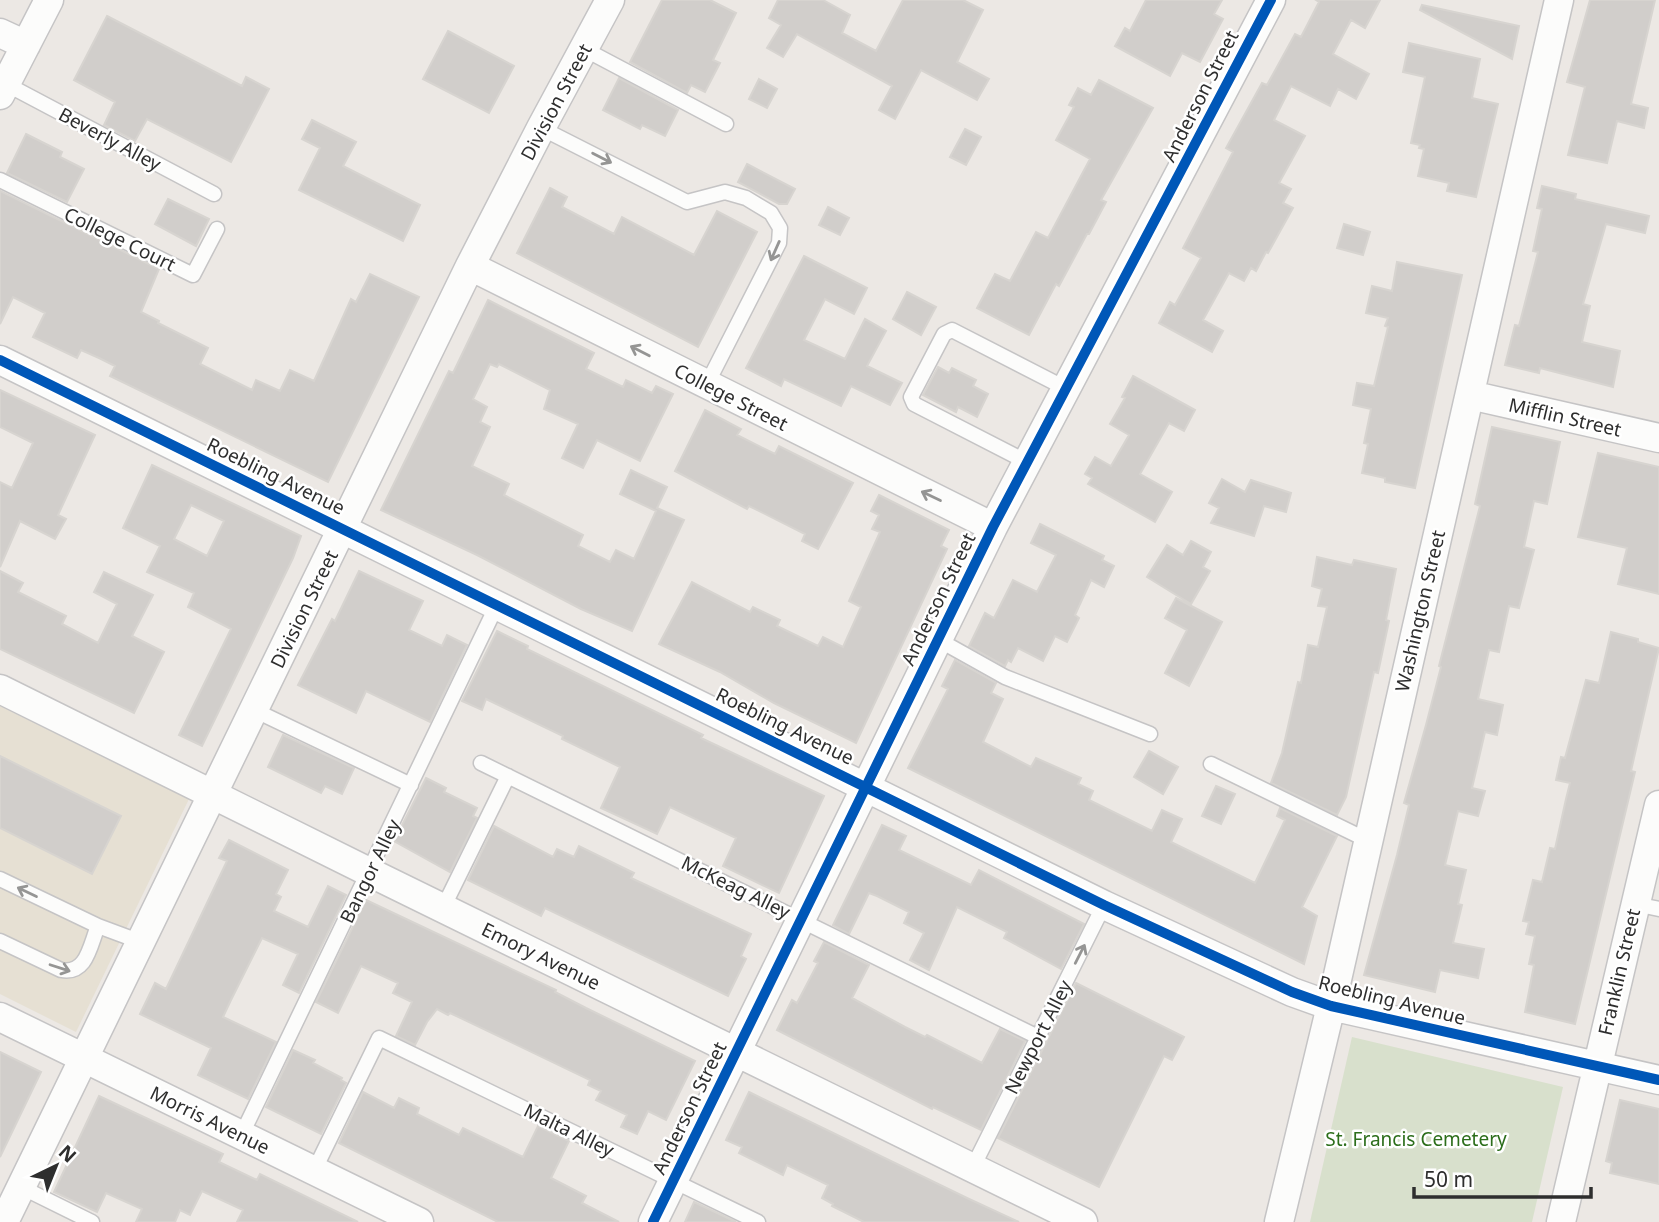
<svg xmlns="http://www.w3.org/2000/svg" width="1659" height="1222" font-family="'Noto Sans',sans-serif">
	<rect width="100%" height="100%" fill="#ece8e4"/>
	<!-- education -->
	<path fill="#e6e0d3" d="M0 706 189 799 76 1032 0 994Z"/>
	<!-- cemetery -->
	<path fill="#d8e0cc" d="M1352 1037 1563 1087 1532 1222H1310Z"/>
	<!-- building -->
	<path fill="#d1cecb" stroke="#d7d4d0" stroke-width="2" fill-rule="evenodd" d="M662 0H710L736 13 713 60 720 63 705 92 691 85 687 93 630 62Z
		M778 0H823L850 15 842 33 876 51 903 0H963L983 10 957 62 989 79 977 100 921 70 895 119 879 110 892 86 797 34 783 57 767 48 781 25 769 18Z
		M1146 0H1222L1214 14 1223 19 1200 62 1182 53 1170 76 1115 46 1125 28 1130 31Z
		M1316 0H1380L1365 28 1351 20 1333 54 1369 74 1356 99 1338 89 1330 106 1291 86 1274 120 1305 136 1279 183 1291 189 1283 203 1293 208 1268 253 1266 252 1256 271 1251 268 1244 281 1229 273 1203 320 1223 331 1212 352 1159 323 1170 302 1175 305 1201 258 1183 248 1233 152 1226 148 1262 83 1267 85 1295 34 1301 37 1319 2Z
		M1590 0H1655L1631 104 1648 108 1644 128 1617 121 1607 163 1568 155 1585 87 1567 82Z
		M1422 5 1519 26 1512 59 1420 10Z
		M107 16 242 86 246 77 269 89 231 162 147 119 135 141 104 125 115 102 74 80Z
		M448 31 514 66 489 113 423 79Z
		M1409 43 1480 59 1472 98 1498 104 1476 197 1447 191 1449 183 1418 176 1424 149 1419 148 1420 145 1411 143 1425 77 1403 72Z
		M619 78 678 110 665 136 642 125 640 129 603 110Z
		M759 79 777 89 767 108 749 99Z
		M1099 80 1153 108 1101 200 1106 202 1089 234H1087L1059 286 1056 284 1029 335 977 308 995 274 1010 281 1036 232 1048 238 1090 159 1056 140 1074 107 1069 105 1078 88 1091 95Z
		M312 120 356 142 343 166 420 205 403 241 299 190 320 148 302 139Z
		M965 129 981 137 966 165 950 157Z
		M26 134 62 152 60 157 84 169 67 202 7 173Z
		M747 164 795 189 787 204H779L738 182Z
		M1542 186 1576 194 1575 199 1649 216 1645 233 1606 224 1583 304 1590 306 1582 342 1620 351 1613 387 1540 368 1539 373 1505 365 1515 325 1519 326 1538 252 1533 251 1542 209 1537 208Z
		M550 188 567 197 562 207 614 234 622 217 694 255 717 211 757 232 698 347 517 253Z
		M0 191 159 269 141 312 159 321 158 323 208 348 200 364 252 390 256 380 280 391 290 370 314 381 351 299 356 302 370 274 419 297 328 482 110 376 115 366 99 358 81 350 77 358 33 337 45 313 13 297 0 324Z
		M168 199 209 219 196 246 155 224Z
		M828 207 849 218 840 235 819 225Z
		M1344 224 1370 232 1363 255 1337 248Z
		M804 256 867 288 854 314 825 299 804 340 845 359 865 319 886 331 867 366 902 383 890 405 851 386 841 406 784 379 781 386 746 368Z
		M1397 262 1462 275 1415 488 1385 482V478L1362 473 1368 444 1364 443 1371 409 1353 405 1357 383 1374 386 1388 327 1385 326 1388 318 1366 313 1372 286 1392 291Z
		M907 292 936 307 921 335 893 319Z
		M488 300 594 353 586 369 623 387 626 380 652 393 656 386 673 394 640 461 597 440 583 468 562 458 578 424 544 409 550 390 499 364 497 367 490 364 473 399 487 407 480 422 490 427 472 466 509 484 504 495 583 535 578 546 610 562 616 550 634 559 656 511 620 494 631 470 667 487 657 508 684 520 632 631 581 609 477 555 381 510 449 371 453 373Z
		M938 367 949 373 952 368 976 380 973 386 988 394 977 417 958 407 956 412 923 395Z
		M1133 376 1195 410 1184 431 1169 423 1140 474 1172 492 1155 522 1088 484 1092 478 1085 474 1095 457 1111 466 1129 435 1110 424 1125 398 1122 397Z
		M0 390 95 435 58 515 66 519 55 539 20 521 0 567V482L12 488 33 443 0 427Z
		M705 410 741 429 737 435 775 454 779 446 853 483 818 549 802 541 805 534 749 506 747 509 675 471Z
		M1492 427 1560 442 1547 504 1534 501 1524 547 1534 550 1519 608 1509 606 1499 652 1489 650 1478 699 1503 705 1497 735 1485 732 1472 788 1485 791 1478 816 1458 811 1445 865 1466 870 1458 904 1462 905 1453 943 1484 949 1478 978 1440 970 1435 992 1364 975 1397 855 1409 805 1404 803 1426 725 1441 667 1439 666 1480 506 1475 504Z
		M1598 453 1659 467V594L1618 584 1627 548 1578 537Z
		M152 465 301 536 293 558 202 746 179 735 231 629 188 607 194 593 147 572 160 546 123 528ZM191 505 224 521 207 556 174 539Z
		M1222 479 1245 492 1251 480 1291 493 1286 512 1264 506 1254 536 1211 523 1219 508 1209 503Z
		M879 495 949 530 941 546 947 549 856 743 774 703 720 672 659 644 692 582 750 612 753 607 780 620 777 626 818 646 823 637 843 647 861 607 849 601 880 532 872 529 879 515 871 511Z
		M1040 524 1104 556 1102 560 1114 566 1104 587 1091 580 1075 615 1079 618 1067 642 1055 636 1043 661 1018 648 1011 662 1008 660 1005 666 969 646 985 613 994 618 1013 580 1037 592 1056 555 1031 543Z
		M1191 541 1211 552 1203 567 1210 571 1191 604 1147 577 1167 545 1183 555Z
		M1317 557 1352 565 1354 560 1396 569 1386 620 1389 621 1378 673 1374 672 1346 797 1337 815 1271 783 1282 753 1298 682 1301 683 1308 645 1318 647 1327 607 1318 606 1322 589 1312 586Z
		M0 571 23 583 18 592 66 616 62 624 98 643 117 604 94 592 104 572 153 595 132 636 164 652 134 713 0 649Z
		M359 571 423 601 409 630 442 646 447 635 467 645 430 722 366 691 356 713 298 685 332 619 335 621Z
		M1176 598 1222 622 1189 686 1165 673 1187 630 1165 618Z
		M497 631 528 646 527 649 703 735 701 738 824 796 779 893 723 866 736 838 670 807 657 834 601 808 620 767 562 739 563 736 486 699 482 710 462 701Z
		M1611 632 1638 639V642L1659 648 1631 771 1635 772 1575 1024 1525 1012 1534 965 1529 964 1535 936 1526 934 1529 922 1523 921 1533 880 1542 882 1550 848 1555 849 1566 799 1570 783 1556 780 1561 757 1565 758 1586 680 1599 683Z
		M955 660 996 683 991 693 1003 699 983 742 1031 767 1036 758 1081 778 1078 784 1093 791 1089 800 1152 831 1162 810 1182 819 1171 842 1255 883 1285 820 1277 816 1280 808 1337 836 1302 907 1317 916 1304 964 908 768 948 689 942 686Z
		M283 735 354 768 342 794 325 786 321 793 268 767Z
		M1149 751 1178 767 1163 794 1134 777Z
		M0 756 121 816 92 874 0 828Z
		M426 778 446 788 444 792 477 808 473 816 477 818 450 872 394 841Z
		M1216 786 1235 794 1221 824 1202 816Z
		M882 825 906 836 899 850 971 885 979 870 1084 924 1061 969 1004 938 1007 932 957 907 929 970 910 960 924 933 904 923 909 912 877 896 869 893 849 934 833 925Z
		M494 826 553 857 557 849 574 857 579 846 634 873 631 878 751 934 741 956 746 959 728 996 545 908 541 916 468 880Z
		M229 840 288 870 276 894 281 897 274 911 308 927 328 886 346 895 299 993 283 985 298 954 262 938 231 1000 223 1017 276 1042 248 1099 198 1075 211 1048 140 1014 155 983 166 989 227 861 219 858Z
		M366 900 556 990 555 992 586 1008 695 1061 666 1120 648 1111 637 1134 621 1127 627 1115 596 1100 601 1091 588 1085 590 1080 450 1013 448 1015 437 1009 427 1022 415 1045 396 1036 412 1002 393 993 398 983 361 966 338 1013 316 1002Z
		M824 942 869 965 852 998 905 1027 925 1037 927 1035 982 1063 1000 1029 1025 1041 981 1130 933 1107 932 1109 777 1030 792 1000 797 1003 818 963 814 961Z
		M1076 983 1184 1037 1172 1060 1164 1056 1099 1187 998 1138Z
		M293 1050 315 1060 313 1063 342 1078 341 1080 346 1083 321 1134 266 1107Z
		M0 1052 41 1072 0 1157Z
		M363 1092 394 1108 399 1098 419 1108 417 1114 459 1135 463 1128 523 1157 538 1126 569 1141 551 1178 586 1196 582 1203 619 1222H498L339 1143Z
		M749 1092 967 1198 1019 1222H864L832 1206 833 1204 822 1198 828 1185 787 1165 783 1175 739 1153 742 1147 726 1140Z
		M99 1096 223 1154 219 1162 257 1180 260 1174 358 1222H237L243 1210 202 1191 190 1215 180 1210 175 1222H136L142 1209 106 1193 97 1212 54 1192Z
		M1620 1100 1659 1109V1184L1610 1173 1612 1163 1606 1161Z
		M694 1202 736 1222H685Z"/>
	<g fill="none" stroke-linecap="round" stroke-linejoin="round">
		<defs>
			<path id="lane" d="M584 49 726 124
				M6 84 214 194
				M541 128 687 202 725 192 746 198 771 213 780 228 779 243 707 384
				M0 180 193 275 217 229
				M1027 462 914 404 911 397 944 334 952 330 1065 388
				M937 639 1005 677 1150 734
				M254 710 411 785
				M481 763 1038 1037
				M1211 764 1367 840
				M0 879 98 926 141 942
				M1635 904 1659 909
				M443 908 508 776
				M0 941 61 970C87 975 90 945 98 926
				M241 1136 497 605
				M972 1169 1104 905
				M314 1171 379 1038 758 1222
				M21 1187 92 1222"/>
			<path id="street" d="M0 33 26 45
				M0 95 49 0
				M470 266 993 527
				M0 360 1104 905 1292 992 1331 1006 1659 1080
				M1470 395 1659 438
				M0 689 369 872 1083 1222
				M0 1017 419 1222
				M4 1222 470 266 541 128 610 0
				M653 1222 993 527 1271 0
				M1279 1222 1331 1006 1559 0
				M1561 1222 1659 805"/>
		</defs>
		<!-- lane casing -->
		<use href="#lane" stroke="#c5c4c5" stroke-width="17"/>
		<!-- street casing -->
		<use href="#street" stroke="#c5c4c5" stroke-width="31"/>
		<!-- lane -->
		<use href="#lane" stroke="#fcfcfb" stroke-width="14"/>
		<!-- street -->
		<use href="#street" stroke="#fcfcfb" stroke-width="28"/>
		<defs>
			<path id="cycleway" d="M0 360 1104 905 1292 992 1331 1006 1659 1080
				M653 1222 993 527 1271 0"/>
		</defs>
		<!-- cycleway casing -->
		<use href="#cycleway" stroke="#fff" stroke-width="15"/>
		<!-- cycleway -->
		<use href="#cycleway" stroke="#0057b8" stroke-width="10"/>
	</g>
	<!-- one-way arrows -->
	<defs><path id="oneway-shaft" d="M-6 0H5M1.5-3L5.5 0L1.5 3" fill="none" stroke-width="1.6" stroke-linecap="round" stroke-linejoin="round" transform="scale(1.75)"/></defs>
	<g stroke="#959594">
		<use href="#oneway-shaft" transform="translate(602 158) rotate(27)"/>
		<use href="#oneway-shaft" transform="translate(775 251) rotate(114)"/>
		<use href="#oneway-shaft" transform="translate(640 351) rotate(-153)"/>
		<use href="#oneway-shaft" transform="translate(931 496) rotate(-154)"/>
		<use href="#oneway-shaft" transform="translate(27 892) rotate(-154)"/>
		<use href="#oneway-shaft" transform="translate(1080 954) rotate(-63)"/>
		<use href="#oneway-shaft" transform="translate(60 968) rotate(18)"/>
	</g>
	<g text-anchor="middle" dominant-baseline="central" stroke-width="5" stroke-linejoin="round" paint-order="stroke">
		<!-- street labels -->
		<g font-size="19" fill="#2e2e2e" stroke="#fff">
			<text transform="translate(1200 96) rotate(-63)">Anderson Street</text>
			<text transform="translate(556 102) rotate(-62)">Division Street</text>
			<text transform="translate(110 139) rotate(28)">Beverly Alley</text>
			<text transform="translate(120 239) rotate(26)">College Court</text>
			<text transform="translate(731 397) rotate(27)">College Street</text>
			<text transform="translate(1565 417) rotate(13)">Mifflin Street</text>
			<text transform="translate(276 476) rotate(26)">Roebling Avenue</text>
			<text transform="translate(938 599) rotate(-64)">Anderson Street</text>
			<text transform="translate(304 609) rotate(-64)">Division Street</text>
			<text transform="translate(1420 611) rotate(-77)">Washington Street</text>
			<text transform="translate(785 726) rotate(26)">Roebling Avenue</text>
			<text transform="translate(370 871) rotate(-64)">Bangor Alley</text>
			<text transform="translate(736 887) rotate(26)">McKeag Alley</text>
			<text transform="translate(541 956) rotate(26)">Emory Avenue</text>
			<text transform="translate(1619 972) rotate(-77)">Franklin Street</text>
			<text transform="translate(1392 1000) rotate(14)">Roebling Avenue</text>
			<text transform="translate(1038 1037) rotate(-63)">Newport Alley</text>
			<text transform="translate(689 1108) rotate(-64)">Anderson Street</text>
			<text transform="translate(210 1120) rotate(26)">Morris Avenue</text>
			<text transform="translate(569 1130) rotate(26)">Malta Alley</text>
		</g>
		<!-- park labels -->
		<g font-size="19" fill="#2c6e1b" stroke="#fff">
			<text x="1416" y="1139">St. Francis Cemetery</text>
		</g>
	</g>
	<!-- north arrow -->
	<g transform="translate(56 1166) rotate(43)" stroke="#ffffff" stroke-width="5" paint-order="stroke">
	<path d="M0-5L12 26L0 18L-12 26Z" fill="#2e2e2e"/>
	<text y="-10" font-size="19" font-weight="bold" text-anchor="middle" fill="#2e2e2e">N</text>
	</g>
	<!-- scale -->
	<path d="M1414 1187v10h177v-10" fill="none" stroke="#2e2e2e" stroke-width="3.5"/>
	<text x="1424" y="1187" font-size="21" fill="#2e2e2e" stroke="#ffffff" stroke-width="5" paint-order="stroke">50 m</text>
</svg>
